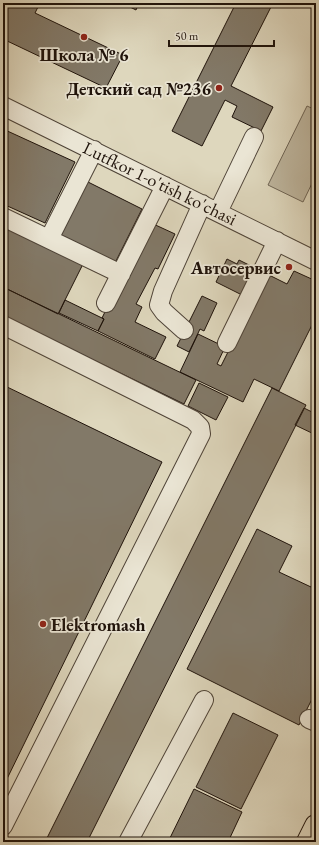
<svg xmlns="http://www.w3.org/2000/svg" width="319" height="845" font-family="'EB Garamond',serif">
	<rect width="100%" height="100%" fill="#ded7bd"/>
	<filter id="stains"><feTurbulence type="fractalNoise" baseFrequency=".005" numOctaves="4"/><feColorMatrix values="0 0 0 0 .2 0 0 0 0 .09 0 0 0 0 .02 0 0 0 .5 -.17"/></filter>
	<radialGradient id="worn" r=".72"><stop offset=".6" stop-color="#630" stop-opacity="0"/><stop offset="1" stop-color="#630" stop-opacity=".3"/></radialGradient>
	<!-- green -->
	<path fill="#beb69f" stroke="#6e6455" d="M307 106 316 110V175L303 202 268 185Z"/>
	<!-- building -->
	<path fill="#827968" stroke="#1f130b" d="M3 3H40L35 13 123 55 106 88 3 39Z
		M122 3H139L136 10Z
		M236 3H273L231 86 273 107 261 131 232 117 237 106 225 100 202 146 172 131Z
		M3 129 75 162 45 223 3 204Z
		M86 181 142 209 113 267 57 238Z
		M149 222 175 234 158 269 155 268 136 304 142 307 135 322 166 337 155 359 98 331 104 319 102 318Z
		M3 225 83 264 58 314 3 287Z
		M227 259 237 264 239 260 259 270 246 297 216 282Z
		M294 271 316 281V317L279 391 254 379 243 402 180 372 198 334 225 347 217 364 221 366 267 274 287 284Z
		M3 287 196 380 184 404 3 316Z
		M202 296 217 303 204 331 200 329 189 352 177 346Z
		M65 300 104 319 98 331 59 313Z
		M199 383 228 397 216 420 188 406Z
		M3 385 162 462 3 787Z
		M272 388 306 405 87 842H45Z
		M304 408 316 414V435L295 425Z
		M257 529 292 546 279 572 311 587 316 578V691L299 725 187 669Z
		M233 713 278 735 241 809 196 787Z
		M194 789 242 812 228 842H168Z"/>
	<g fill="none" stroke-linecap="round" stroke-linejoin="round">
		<defs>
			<path id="minor" d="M3 106 316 261
				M218 212 254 137
				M3 217 121 274
				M49 239 94 150
				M106 303 165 186
				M3 325 193 420 200 427 201 434 3 826
				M184 330 164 312 159 305 163 291 202 204
				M227 343 277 241
				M309 719 316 722
				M128 842 204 700"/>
			<path id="major" d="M308 842 316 826"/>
		</defs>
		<!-- minor casing -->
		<use href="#minor" stroke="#4f4438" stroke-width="20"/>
		<!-- major casing -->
		<use href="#major" stroke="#1f130b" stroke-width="24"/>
		<!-- minor -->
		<use href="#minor" stroke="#eae5d4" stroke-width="18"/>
		<!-- major -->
		<use href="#major" stroke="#ded7bd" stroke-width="22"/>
	</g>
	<!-- markers -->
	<g fill="#8f2418" stroke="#eae5d4" stroke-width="1.5">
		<circle cx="84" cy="37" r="4"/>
		<circle cx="219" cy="88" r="4"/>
		<circle cx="289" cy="267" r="4"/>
		<circle cx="43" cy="624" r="4"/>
	</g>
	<g text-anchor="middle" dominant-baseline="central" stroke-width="3.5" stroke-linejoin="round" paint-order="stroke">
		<!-- poi labels -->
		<g font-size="18" font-weight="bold" fill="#1f130b" stroke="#eae5d4" text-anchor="end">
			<text x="84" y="54" text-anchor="middle">Школа № 6</text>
			<text x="211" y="88">Детский сад №236</text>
			<text x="281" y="267">Автосервис</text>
			<text x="51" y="624" text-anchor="start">Elektromash</text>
		</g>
		<!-- street labels -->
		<g font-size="18" fill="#1f130b" stroke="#eae5d4">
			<text transform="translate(160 183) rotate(26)">Lutfkor 1-o'tish ko'chasi</text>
		</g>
	</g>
	<!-- margin -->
	<rect width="319" height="845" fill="none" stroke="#ded7bd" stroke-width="16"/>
	<rect x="4" y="4" width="311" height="837" fill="none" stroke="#1f130b" stroke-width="2"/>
	<rect x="8" y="8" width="303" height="829" fill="none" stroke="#1f130b"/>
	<!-- scale -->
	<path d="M169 40v6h105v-6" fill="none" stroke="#1f130b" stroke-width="2"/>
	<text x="175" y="40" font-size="12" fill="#1f130b" stroke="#eae5d4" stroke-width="3" paint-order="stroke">50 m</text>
	<rect width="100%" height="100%" filter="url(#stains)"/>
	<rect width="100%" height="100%" fill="url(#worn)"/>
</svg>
